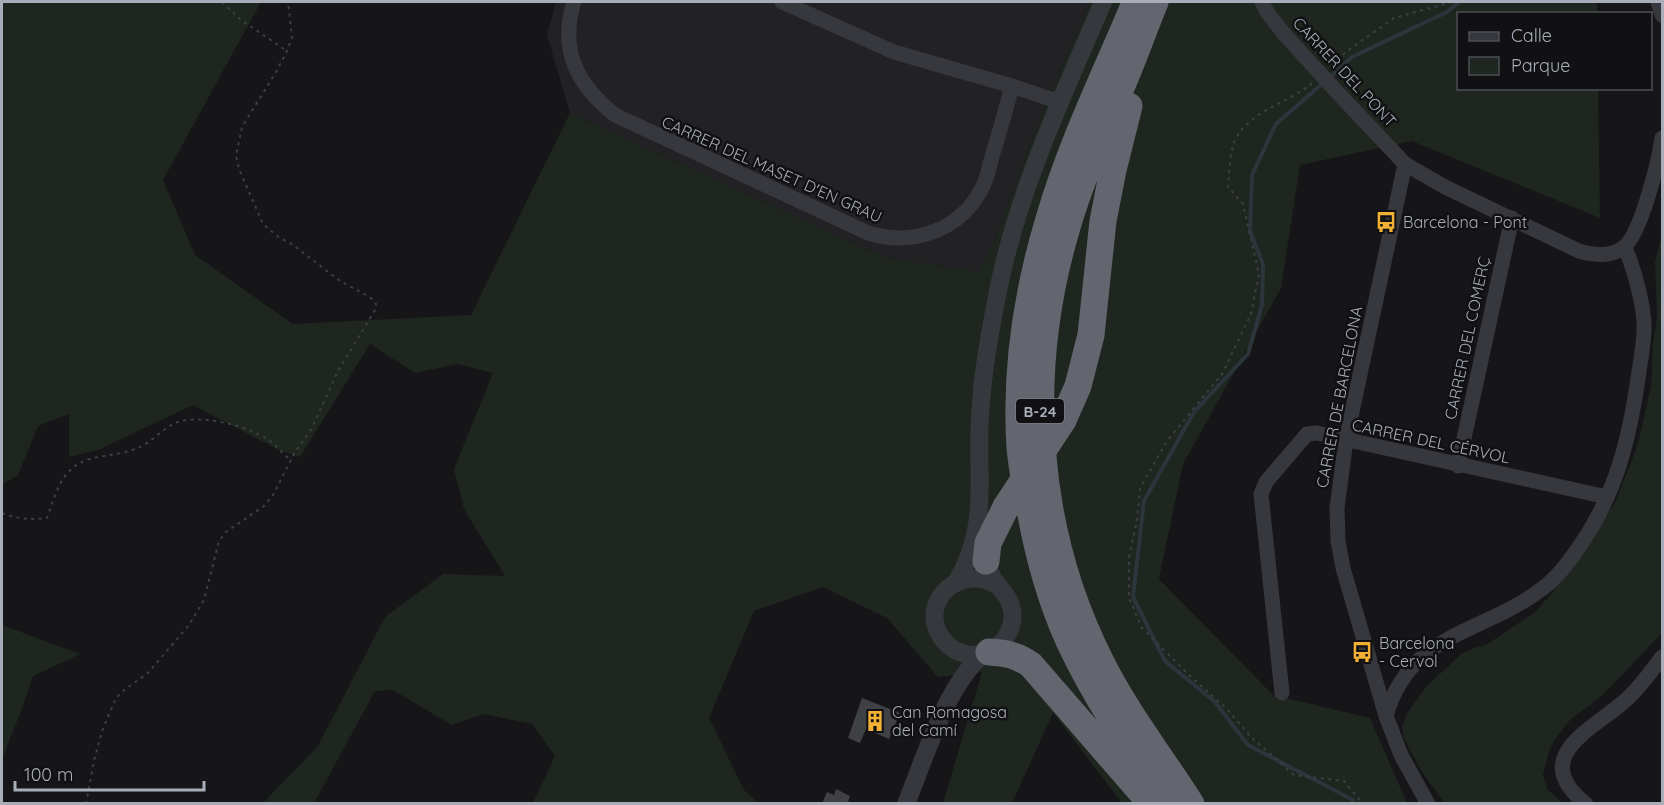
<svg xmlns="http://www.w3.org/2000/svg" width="1664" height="805" font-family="Quicksand,sans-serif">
	<rect width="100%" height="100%" fill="#161618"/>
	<!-- built -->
	<path fill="#222225" d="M556 2H1090L1041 116 994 243 979 272 884 257 570 113 547 35Z"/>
	<!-- green -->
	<path fill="#1e261f" d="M2 2H261L163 180 195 255 293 324 471 315 570 113 884 257 979 272 994 243 1041 116 1090 2H1597V13L1458 14V88L1598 89 1600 218 1412 141 1300 165 1281 288 1183 464 1159 579 1273 695 1370 718 1407 803H1122L1053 713 1012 803H943L982 672 938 677 887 618 823 587 754 611 709 718 744 790 758 803H533L555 756 532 724 484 714 452 725 393 690 375 691 314 803H263L318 746 385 617 443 574 505 576 464 509 454 469 493 373 458 364 415 373 370 344 300 457 279 450 193 405 98 450 69 457V414L38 426 18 475 2 485Z
		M1662 233V633L1602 696 1570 720 1554 741 1549 751 1543 775 1547 789 1563 803H1444L1419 767 1404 738 1402 727 1406 715 1426 687 1461 654 1474 648 1486 645 1535 612 1551 594 1615 503 1638 444 1651 386 1653 343 1657 317 1655 263Z
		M2 625 80 654 33 676 21 711 2 759Z"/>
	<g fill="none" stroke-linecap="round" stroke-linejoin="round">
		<!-- stream -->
		<path stroke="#2c353c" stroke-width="4" d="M1329 78 1352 57 1447 12 1459 2
			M1323 83 1276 124 1252 175 1250 231 1263 264 1262 305 1248 354 1194 412 1144 501 1133 597 1165 661 1215 702 1248 745 1353 800V804"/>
	</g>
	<!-- building -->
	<path fill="#404145" d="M862 698 900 713 889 739 866 729 860 743 848 738Z
		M836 789 850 796 848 801 853 804H822L827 792 834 795Z"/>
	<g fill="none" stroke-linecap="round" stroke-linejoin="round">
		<!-- path -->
		<path stroke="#3d3f44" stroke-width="2" stroke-dasharray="3 4.5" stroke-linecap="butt" d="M222 2 241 20 287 51
			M1332 65 1347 51 1394 18 1452 2
			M1312 83C1288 104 1250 110 1235 140 1230 151 1229 174 1228 187L1243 204 1259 274 1251 314 1222 374 1167 441 1140 488 1137 521 1129 557V598L1142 628 1190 676 1227 709 1250 736 1294 775 1344 781 1363 804
			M2 513C17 519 30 520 47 518 59 484 64 461 104 456 115 454 130 452 140 447 153 441 164 427 178 422 202 414 247 426 267 439 276 444 282 454 291 460
			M86 804 94 761 102 731 116 698 124 690 148 673 189 625 204 600 219 541 226 532 264 506 273 495 295 452 311 430 338 371 375 310 376 304 370 297 340 281 293 245 277 236 263 224 239 169 236 156 242 127 276 72 287 51 292 37 288 2"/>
		<!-- minor -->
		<path stroke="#37383d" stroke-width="15" d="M574 2C559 50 577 85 615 115L868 233C914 247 963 230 984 184 988 175 990 163 993 153 1000 131 1006 109 1012 86L1060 102
			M782 2 894 52 1012 86
			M1262 2 1267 12 1285 35
			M1658 2 1662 15
			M1337 92 1405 164 1445 187 1579 251C1593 255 1612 257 1624 247 1641 234 1659 160 1662 138
			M1405 164 1346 440 1337 508 1338 541 1343 568 1386 716 1401 755 1428 804
			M1458 466 1512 218
			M1282 693 1261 494 1266 482 1307 434 1317 433 1607 497
			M1386 716C1410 631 1484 634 1543 588 1558 577 1569 562 1579 547 1617 493 1630 436 1639 372 1641 356 1645 339 1644 322 1642 297 1634 270 1625 247
			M1586 804C1527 757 1593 729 1626 700 1640 687 1651 672 1662 657"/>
		<!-- tertiary -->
		<path stroke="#37383d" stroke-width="18" d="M982 551C986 562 989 575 997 584 1002 591 1007 595 1010 603 1018 623 1005 648 984 654 970 657 955 653 946 643 914 610 954 561 997 585
			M957 581C990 525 976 477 980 417 982 375 990 332 998 291 1018 190 1063 96 1103 2
			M906 804C925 758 945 688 982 655"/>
		<!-- motorway -->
		<path stroke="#63666e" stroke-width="27" d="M1155 2C1143 31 1133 61 1120 90 1100 138 1079 184 1065 234 1024 376 1034 530 1101 662 1126 712 1161 757 1191 804
			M1133 8C1104 77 1070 146 1049 219 1027 292 1015 371 1020 448 1022 470 1027 493 1031 515 1039 558 1051 601 1069 641 1096 699 1132 751 1168 804
			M1063 420 1078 386 1091 335 1103 221 1113 170 1129 106
			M986 561 988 543 1006 507
			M989 652C1006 653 1017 655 1031 665L1142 793"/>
		<!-- minor-bridge -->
		<path stroke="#37383d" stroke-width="15" d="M1285 35 1337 92"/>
		<!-- motorway-bridge -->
		<path stroke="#63666e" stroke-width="27" d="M1006 507 1063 420"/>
	</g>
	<!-- icons -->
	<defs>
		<symbol id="bus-bare" viewBox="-9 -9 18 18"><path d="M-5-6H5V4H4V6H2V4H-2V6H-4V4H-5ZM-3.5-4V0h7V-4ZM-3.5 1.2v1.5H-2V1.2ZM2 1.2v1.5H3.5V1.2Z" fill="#f2b134" stroke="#111113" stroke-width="2.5" paint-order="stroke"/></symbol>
		<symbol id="building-bare" viewBox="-9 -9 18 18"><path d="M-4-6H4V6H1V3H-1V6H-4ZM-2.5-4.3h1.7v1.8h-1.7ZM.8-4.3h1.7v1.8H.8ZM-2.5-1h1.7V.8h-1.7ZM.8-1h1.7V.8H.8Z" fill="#f2b134" stroke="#111113" stroke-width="2.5" paint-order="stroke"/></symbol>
	</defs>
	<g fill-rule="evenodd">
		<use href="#bus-bare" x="1371" y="207" width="30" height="30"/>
		<use href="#bus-bare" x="1347" y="637" width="30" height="30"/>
		<use href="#building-bare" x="860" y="706" width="30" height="30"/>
	</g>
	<g text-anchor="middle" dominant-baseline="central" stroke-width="5" stroke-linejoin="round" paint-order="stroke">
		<!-- shield labels -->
		<rect fill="#111113" stroke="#7b7e86" stroke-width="1.5" x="1016" y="399" width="48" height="24" rx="4.5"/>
		<g font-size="15" font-weight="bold" fill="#a8adb8">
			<text x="1040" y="411">B-24</text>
		</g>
		<!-- street labels -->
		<g font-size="16" fill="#a8adb8" stroke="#111113">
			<text transform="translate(1345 72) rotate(47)">CARRER DEL PONT</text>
			<text transform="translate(772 169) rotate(24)">CARRER DEL MASET D'EN GRAU</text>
			<text transform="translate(1467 338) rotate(-78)">CARRER DEL COMERÇ</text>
			<text transform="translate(1339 397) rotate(-79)">CARRER DE BARCELONA</text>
			<text transform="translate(1431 441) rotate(12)">CARRER DEL CÉRVOL</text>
		</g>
		<!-- poi labels -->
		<g font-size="16" fill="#a8adb8" stroke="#111113" text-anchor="start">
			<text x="1403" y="222">Barcelona - Pont</text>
			<text x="1379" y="643">Barcelona<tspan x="1379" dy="18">- Cervol</tspan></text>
			<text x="892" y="712">Can Romagosa<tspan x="892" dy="18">del Camí</tspan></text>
		</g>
	</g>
	<!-- border -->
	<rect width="1664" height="805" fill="none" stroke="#a8adb8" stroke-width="6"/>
	<!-- legend -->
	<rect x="1457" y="12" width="195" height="78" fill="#111113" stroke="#4d4f55" stroke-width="1.5"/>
	<rect x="1469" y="32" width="30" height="9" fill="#37383d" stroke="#4d4f55" stroke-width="1.5"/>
	<text x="1511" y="42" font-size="18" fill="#a8adb8">Calle</text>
	<rect x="1469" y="57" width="30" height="18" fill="#1e261f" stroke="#4d4f55" stroke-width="1.5"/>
	<text x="1511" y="72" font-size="18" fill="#a8adb8">Parque</text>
	<!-- scale -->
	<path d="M15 781v9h189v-9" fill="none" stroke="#a8adb8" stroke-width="3"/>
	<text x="24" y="781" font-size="18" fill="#a8adb8" stroke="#111113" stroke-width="4.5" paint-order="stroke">100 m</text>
</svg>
